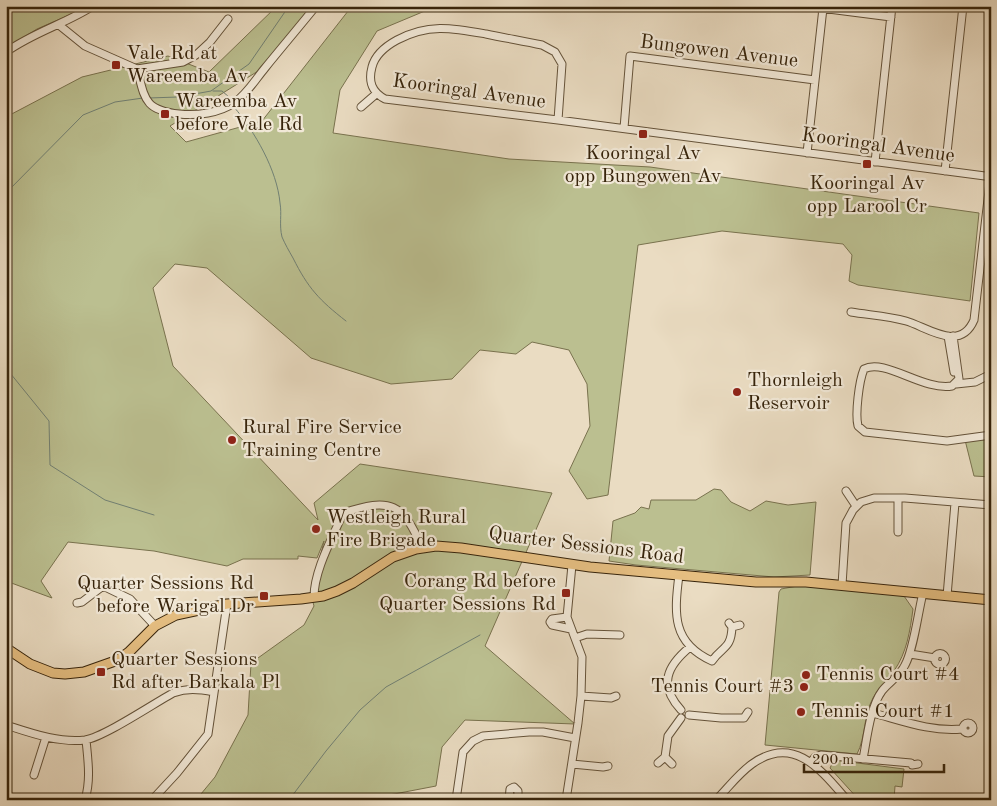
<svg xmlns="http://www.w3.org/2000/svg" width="997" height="806" font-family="'Old Standard TT',serif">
	<rect width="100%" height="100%" fill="#eadcc2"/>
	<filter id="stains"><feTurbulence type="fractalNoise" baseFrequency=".004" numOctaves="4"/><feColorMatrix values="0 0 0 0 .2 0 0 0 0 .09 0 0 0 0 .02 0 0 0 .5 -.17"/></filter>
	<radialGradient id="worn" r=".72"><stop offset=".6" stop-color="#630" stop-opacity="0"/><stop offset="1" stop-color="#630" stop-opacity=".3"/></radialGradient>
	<!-- green -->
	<path fill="#bbbf90" stroke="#79724e" d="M6 6H74L76 12 37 29 6 48Z
		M277 6H320L271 63 170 126 186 142 262 121 352 6H457L432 8 377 31 340 90 333 133 509 159 650 167 979 213 970 301 858 285 849 281 852 255 843 244 722 231 638 245 608 495 587 499 569 471 590 426 587 384 569 350 532 342 516 354 480 350 452 379 391 384 311 358 207 268 175 264 153 288 173 366 318 520 314 503 360 464 552 493 485 646 575 724 465 720 442 747 436 786 389 795 386 800H196L215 777 248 715 251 663 304 625 314 606 311 595 324 541 317 558 298 556V559H243L227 566 154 551 68 542 41 581 52 598 6 581V117L82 77 168 56 209 72Z
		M991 437V477L974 476 965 440Z
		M714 489 721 490 731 502 750 511 766 501 788 505 816 502 810 575 774 577 636 565 609 561 613 521 635 513 641 507 649 509 651 500H696Z
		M803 585 904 596 913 609C910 631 907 652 894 671 888 680 878 688 873 698 863 716 866 737 857 754L765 745 779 592 781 589Z
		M834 760 904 769 902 787 895 786 894 800H859L830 768Z"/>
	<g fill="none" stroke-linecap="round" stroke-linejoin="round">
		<!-- stream -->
		<path stroke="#717f72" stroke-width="1" d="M213 91H222L229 97 231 101
			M149 98 178 97 211 91 249 64 289 6
			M234 107C255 132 277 170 280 203 282 214 279 225 282 237 285 244 289 251 293 258 308 288 319 300 346 321
			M6 193 83 115 115 102 143 98
			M6 368 49 421 50 465 105 500 154 515
			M289 800 326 751 360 710 386 687 480 635"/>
		<defs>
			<path id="minor" d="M805 6 891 17
				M59 25 85 46 137 69 183 62 196 55 210 42 228 19
				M6 52C34 32 65 24 93 6
				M137 69C145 99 144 110 179 114 197 116 219 113 234 103 247 94 255 80 265 68 282 47 299 27 316 6
				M361 107 376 94
				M558 120 385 99C372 92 368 82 372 67 375 55 386 46 397 40 428 23 453 28 486 34 505 38 523 41 542 45L555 52 562 64 558 120 985 176
				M624 128 630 56 815 80
				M807 153 823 8
				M875 162 892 6
				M945 171 963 6
				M851 312C869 315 888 316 906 321 927 327 960 353 974 320L990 182
				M948 336 954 372
				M953 336 959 379 952 386C923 391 885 358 864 369 859 381 855 414 858 426L865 432 947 441 991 435
				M956 384 975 382 991 374
				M846 491 856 506
				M898 498V532
				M679 575C674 614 672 643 712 661 722 646 731 650 732 627L729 623
				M842 585 846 523 853 510 861 502 874 498H905L991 505
				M947 596 955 503
				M314 597C314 570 333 537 343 513 391 497 403 503 422 548
				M77 603 82 602 103 586 130 599 155 626
				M567 617 552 619 550 622 552 625 571 629
				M732 627 740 625
				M575 638 587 634 620 635
				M934.5 659a5.5 5.5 0 1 1 11 0a5.5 5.5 0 1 1-11 0Z
				M910 654 935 658
				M991 667V668
				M581 696 611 698 616 696
				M681 710C658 685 667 666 690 647
				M873 713C903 721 931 732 962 729
				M689 715 721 718H744L748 712
				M963 728a5 5 0 1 1 10 0a5 5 0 1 1-10 0Z
				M6 725C31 733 58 743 85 740 104 737 153 704 173 693 187 688 198 689 214 692
				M665 757 672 764
				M863 759C867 739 870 707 882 691 889 682 900 676 905 665 914 649 918 612 923 593
				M811 762 815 757 821 755 911 763 912 765 918 764
				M658 763 665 757 668 736 681 718
				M572 764 603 767 608 766
				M34 775 46 737
				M85 800C91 779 88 761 86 740
				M152 800 177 773 208 734 227 604
				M456 800 463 752 473 741 483 736 529 732H543L575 738
				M509 800 510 789 514 787 518 791V800
				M566 800 578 723 581 696 582 657 567 617 572 565
				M716 800C728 788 738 774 752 764 794 734 821 770 847 800"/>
			<path id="major" d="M6 648 30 664 53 673 65 674 84 672 118 660 129 652 155 626 176 615 227 604 301 599 323 596 337 591 353 583 393 557 416 549 436 546 461 548 590 567 756 582H806L991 600"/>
		</defs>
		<!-- minor casing -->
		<use href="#minor" stroke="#645239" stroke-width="9"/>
		<!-- major casing -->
		<use href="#major" stroke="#37240b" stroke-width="11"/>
		<!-- minor -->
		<use href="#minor" stroke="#f1e8d7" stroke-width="7"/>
		<!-- major -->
		<use href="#major" stroke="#e5be81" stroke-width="9"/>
	</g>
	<!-- markers -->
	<g fill="#8f2418" stroke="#f1e8d7" stroke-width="2">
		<rect x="111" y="60" width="10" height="10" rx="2.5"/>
		<rect x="160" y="109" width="10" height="10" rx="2.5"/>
		<rect x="638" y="129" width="10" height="10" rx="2.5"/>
		<rect x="862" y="159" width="10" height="10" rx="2.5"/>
		<circle cx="737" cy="392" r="5"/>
		<circle cx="232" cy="440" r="5"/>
		<circle cx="316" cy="529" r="5"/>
		<rect x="561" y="588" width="10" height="10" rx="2.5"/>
		<rect x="259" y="591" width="10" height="10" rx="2.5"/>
		<rect x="96" y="667" width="10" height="10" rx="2.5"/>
		<circle cx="806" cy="675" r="5"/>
		<circle cx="804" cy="687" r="5"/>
		<circle cx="801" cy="712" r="5"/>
	</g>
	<g text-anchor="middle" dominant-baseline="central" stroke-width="4.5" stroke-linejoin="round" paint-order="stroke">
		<!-- street labels -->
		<g font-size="20" fill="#37240b" stroke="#f1e8d7">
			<text transform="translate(719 52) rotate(7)">Bungowen Avenue</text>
			<text transform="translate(469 92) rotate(8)">Kooringal Avenue</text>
			<text transform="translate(878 146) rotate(8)">Kooringal Avenue</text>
			<text transform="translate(586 546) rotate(7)">Quarter Sessions Road</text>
		</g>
		<!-- poi labels -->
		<g font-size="20" fill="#37240b" stroke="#f1e8d7" text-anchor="start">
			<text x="126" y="54">Vale Rd at<tspan x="126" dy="23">Wareemba Av</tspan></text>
			<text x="175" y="102">Wareemba Av<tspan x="175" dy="23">before Vale Rd</tspan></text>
			<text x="643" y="154" text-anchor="middle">Kooringal Av<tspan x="643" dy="23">opp Bungowen Av</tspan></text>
			<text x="867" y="184" text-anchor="middle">Kooringal Av<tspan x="867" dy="23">opp Larool Cr</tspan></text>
			<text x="747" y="381">Thornleigh<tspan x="747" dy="23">Reservoir</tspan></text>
			<text x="242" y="428">Rural Fire Service<tspan x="242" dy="23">Training Centre</tspan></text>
			<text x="326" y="518">Westleigh Rural<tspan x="326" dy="23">Fire Brigade</tspan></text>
			<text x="556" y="582" text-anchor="end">Corang Rd before<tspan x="556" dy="23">Quarter Sessions Rd</tspan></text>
			<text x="254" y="584" text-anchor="end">Quarter Sessions Rd<tspan x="254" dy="23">before Warigal Dr</tspan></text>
			<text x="111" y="660">Quarter Sessions<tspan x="111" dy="23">Rd after Barkala Pl</tspan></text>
			<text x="816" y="675">Tennis Court #4</text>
			<text x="794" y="687" text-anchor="end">Tennis Court #3</text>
			<text x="811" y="712">Tennis Court #1</text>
		</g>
	</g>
	<!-- margin -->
	<rect width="997" height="806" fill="none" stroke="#eadcc2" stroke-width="25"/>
	<rect x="8" y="8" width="982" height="791" fill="none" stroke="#37240b" stroke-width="2.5"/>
	<rect x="12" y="12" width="972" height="781" fill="none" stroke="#37240b"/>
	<!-- scale -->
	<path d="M804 764v8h140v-8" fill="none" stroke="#37240b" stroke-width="2.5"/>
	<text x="812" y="764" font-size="15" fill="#37240b" stroke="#f1e8d7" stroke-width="4" paint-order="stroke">200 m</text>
	<rect width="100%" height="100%" filter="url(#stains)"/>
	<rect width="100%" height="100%" fill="url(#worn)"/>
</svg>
